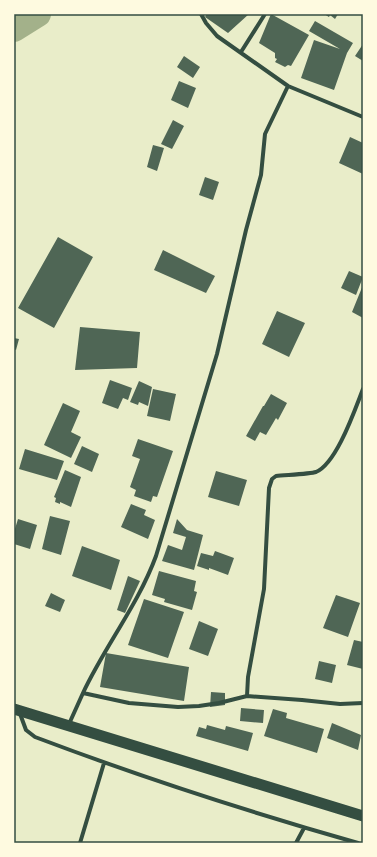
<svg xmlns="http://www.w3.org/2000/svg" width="377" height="857" font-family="'Noto Sans',sans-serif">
	<rect width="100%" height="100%" fill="#e9edc9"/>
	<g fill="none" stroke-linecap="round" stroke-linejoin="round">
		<!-- river -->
		<path stroke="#a3b18a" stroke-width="26" d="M14 29 38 14"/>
	</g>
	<!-- building -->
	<path fill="#4f6655" d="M207 14H249L228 33 205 17Z
		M271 14 309 35 291 66 288 65 285 67 275 62 277 59 275 58V53L259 43Z
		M324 14H338L335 19 330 15 329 17Z
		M315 21 353 43 347 53 334 90 301 78 314 40 340 49 309 31Z
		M363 44V61L355 56Z
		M184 56 200 67 193 78 177 67Z
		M179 81 196 88 188 108 171 100Z
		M173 120 184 126 172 149 161 144Z
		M350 137 363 143V174L339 163Z
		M153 145 164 148 157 171 147 167Z
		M205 177 219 182 213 200 199 195Z
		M58 237 93 257 54 328 18 308Z
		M163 250 215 276 206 293 154 270Z
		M349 271 363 277 356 295 341 288Z
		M363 285V318L352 312Z
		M277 311 305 323 289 357 262 344Z
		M80 327 140 332 137 368 75 370Z
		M14 338 19 339 16 350 14 349Z
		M110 380 132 388 128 400 123 398 118 409 102 403Z
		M139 381 152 387 148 406 139 402 138 405 130 402Z
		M153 389 176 394 170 421 147 416Z
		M271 394 287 403 278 420 276 418 266 435 260 432 255 441 246 436 263 406H264Z
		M63 403 80 411 71 432 81 437 71 458 44 445Z
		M138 439 173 451 157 497 153 496 151 502 134 496 136 490 130 487 140 459 132 456Z
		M82 446 99 454 92 472 74 464Z
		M25 449 64 461 57 480 19 469Z
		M65 470 81 477 71 507 60 502V504L55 502 56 498 54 497Z
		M216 471 247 480 239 506 208 497Z
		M131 504 146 510 144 515 155 520 148 539 121 527Z
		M50 516 70 521 61 555 42 549Z
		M18 519 37 525 30 549 14 544V532Z
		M177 519 187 530 203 535 194 570 162 561 168 545 182 550 186 537 173 533Z
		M82 546 120 560 111 590 72 576Z
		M215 551 234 558 228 575 209 568V570L197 566 201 553 213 556Z
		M159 571 196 581 194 591 197 592 192 610 164 602 165 599 152 595Z
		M128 576 140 581 125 613 117 610Z
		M51 593 65 600 60 612 45 606Z
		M336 595 360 603 348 637 323 628Z
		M144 599 184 612 168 658 128 645Z
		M199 621 218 629 208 656 189 649Z
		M354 640 363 642V669L347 665Z
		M106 653 189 667 184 701 100 687Z
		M319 661 336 665 332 683 315 679Z
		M211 692 225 693V705L210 707Z
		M241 708 264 710 263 723 240 721Z
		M273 709 287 713 286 718 324 729 317 753 264 736Z
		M332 723 361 735 358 750 327 738Z
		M207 725 225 730 226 726 253 733 248 751 196 736 199 727 206 729Z"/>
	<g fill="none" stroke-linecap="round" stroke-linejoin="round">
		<!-- minor -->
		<path stroke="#344e41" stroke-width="4" d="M201 14 206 23 217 36 288 86 363 117
			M241 52 265 14
			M83 693C105 646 138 605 156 556L217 354 246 230 261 175 265 134 288 86
			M247 696 248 677 264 589 269 488 272 479 276 476C285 475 310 474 316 472 337 463 355 409 363 389
			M19 711 26 730 35 737C141 777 249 812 358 843
			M69 724 83 693 129 703 178 707 199 706 219 703 247 696 302 700 340 704 363 703
			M80 843 104 763
			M296 843 304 828"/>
		<!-- trunk -->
		<path stroke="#344e41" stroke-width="11" d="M14 709 363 816"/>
	</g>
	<!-- border -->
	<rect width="377" height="857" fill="none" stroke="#fefae0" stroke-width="30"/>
	<rect x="15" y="15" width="347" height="827" fill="none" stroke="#344e41" stroke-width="1.5"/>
</svg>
